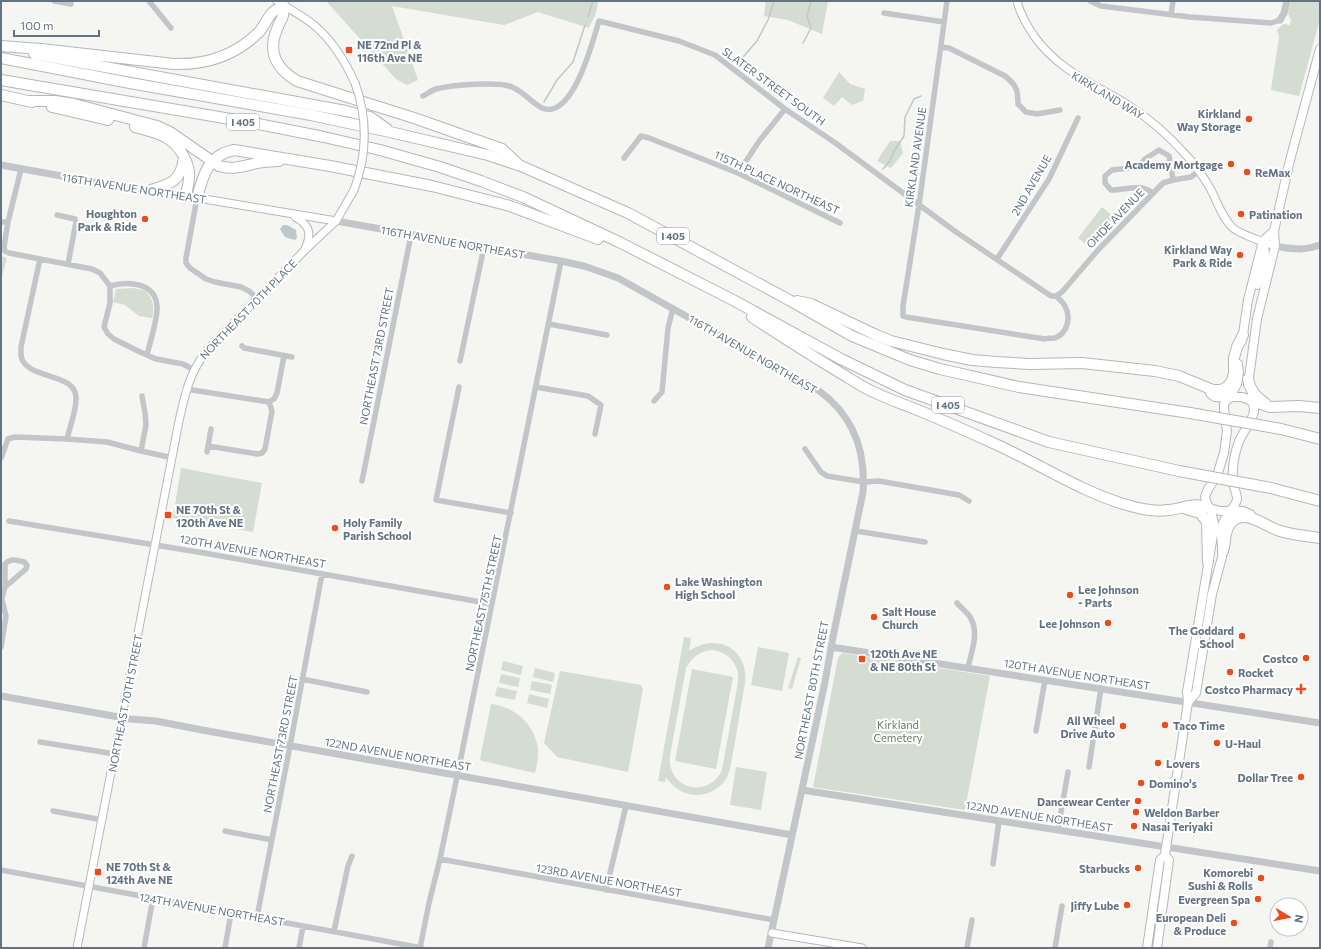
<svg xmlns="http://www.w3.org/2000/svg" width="1321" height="949" font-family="Commissioner,sans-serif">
	<rect width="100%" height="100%" fill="#f5f5f1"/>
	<!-- green -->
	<path fill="#d5dcd1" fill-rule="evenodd" d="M326 1H598L596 13 589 28 538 12 504 25 392 6 418 80 407 85 396 79Z
		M766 1H828L822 34 788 20 764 16Z
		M1291 1H1320V19L1299 96 1271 90 1279 37 1277 30 1283 24 1290 25 1291 20 1288 13Z
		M839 72 850 84 865 89 863 101 852 105 842 97 834 106 823 98Z
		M890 141H900L903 153 891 168 877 161Z
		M1102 207 1114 217 1089 247 1078 238Z
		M1 256 7 258 1 280Z
		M133 288C136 289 142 289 145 291 153 297 155 309 152 318L139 316 125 305 113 302 116 289Z
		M181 468 262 483 253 532 173 518Z
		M684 637 691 638 689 651C717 632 749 649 745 683 741 704 738 726 734 747 732 757 731 768 727 777 721 788 709 795 697 795 684 795 673 788 666 777L665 782 658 781ZM712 650C729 652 740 665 738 682L722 770C708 800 667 789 670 756L686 668C692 657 700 651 712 650Z
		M758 647 789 653 782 691 751 685Z
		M842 653 990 676 965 810 813 787 838 658Z
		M798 657 801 658 792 689 788 688Z
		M503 661 523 666 521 675 501 670Z
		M535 668 555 673 553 682 533 677Z
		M692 669 733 677 716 769 675 761Z
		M560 671 641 685 643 689 628 772 557 757 544 743Z
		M501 674 520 678 518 687 499 683Z
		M532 681 552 685 550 694 530 690Z
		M497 687 517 691 515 700 495 696Z
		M529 694 549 699 547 708 527 703Z
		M491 704C515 707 534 723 538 748 539 756 537 765 535 773L482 761 480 759Z
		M736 767 767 772 761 810 730 805Z"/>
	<!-- water -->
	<path fill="#bdc8cd" d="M283 225H287L296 230 297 238 295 240 285 237 280 229Z"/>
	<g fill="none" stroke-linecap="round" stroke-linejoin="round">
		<!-- stream -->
		<path stroke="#bdc8cd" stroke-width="1.5" d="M588 17 593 1
			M803 43 811 28 807 16 811 1
			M737 64 757 41 768 20 774 1
			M544 102 557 80 573 62 585 25
			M883 169 890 161 894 151 904 136 905 117 914 99 921 96"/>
		<defs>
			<path id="secondary" d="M277 1C289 9 303 16 314 25 333 41 345 61 355 83
				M1017 1C1020 14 1027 25 1034 36 1061 73 1094 83 1131 107 1151 120 1169 136 1185 154 1195 164 1203 176 1210 188 1217 201 1222 218 1233 228 1243 236 1262 241 1275 246
				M186 196 336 221
				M295 217C310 225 312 234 305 249
				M772 933 862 948
				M77 948 179 421C185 394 190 370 209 348L303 252 336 221 354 190"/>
			<path id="primary" d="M1257 285 1265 255 1264 244
				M1242 341 1248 300 1263 241 1274 231
				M1248 385 1257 319 1275 246 1274 231 1290 160 1320 49
				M1230 397H1242L1252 401
				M1209 508 1220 511H1230
				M1188 702 1196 693 1212 594 1222 557C1224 545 1218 534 1223 523 1226 515 1236 507 1237 499 1237 493 1233 487 1233 481 1232 469 1234 456 1238 444 1241 434 1254 419 1254 411 1254 406 1252 401 1250 397
				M1147 948 1160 860 1165 855 1188 702 1187 692 1213 535 1214 523 1212 515 1206 501 1205 497 1208 489 1217 476 1224 453 1227 431 1224 408V404L1230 397 1237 384 1239 373 1238 364
				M1157 948 1169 860 1165 855"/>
			<path id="motorway" d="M1 46 41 49 174 64C206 65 236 55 259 32 264 26 269 15 273 12 276 9 281 8 284 6 284 19 281 18 277 29 267 53 277 69 297 81L414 118 502 149 518 164
				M34 54 346 111 370 117 387 129
				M1 58 130 83 311 115 390 132 488 155 521 166 628 213 789 300 852 336 910 360 940 369 1019 387 1190 413
				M1 80 248 122 324 137 380 150 440 167 481 181 523 197 619 242 733 300 841 359 905 390 1049 442 1179 471
				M1 95 32 102
				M27 101H55L74 104 157 126 170 132 219 166C233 170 244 166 257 163 264 162 271 161 279 161
				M52 107 108 120
				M135 127C145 130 156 132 165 137 177 143 187 158 189 172 190 180 187 188 186 196
				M151 190C171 184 181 181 184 158
				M197 198C203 175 208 155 234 150L330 166 432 186 510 206 598 239
				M797 301 811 304 876 335 891 341 943 354 972 360 996 362 1030 364 1082 363 1155 371 1179 376 1213 390H1221L1227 387 1232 381 1234 373V358L1237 347 1243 335
				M752 317C781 336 809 354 839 372 851 379 863 388 876 393 890 400 906 405 920 411 945 421 969 432 993 443 1038 463 1079 491 1127 505 1140 509 1155 512 1168 510 1185 509 1192 501 1209 508
				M1248 379C1250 390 1255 397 1265 403
				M1211 393 1215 396 1230 397
				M1252 401 1270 407 1299 406 1320 408
				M1281 429 1320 439
				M1271 488 1320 501
				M1186 509 1200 513 1207 522 1208 562
				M1230 511 1243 512 1250 515
				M1223 551C1226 542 1224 532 1230 524 1242 507 1264 525 1277 530 1291 535 1306 536 1320 538"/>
		</defs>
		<!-- secondary casing -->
		<use href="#secondary" stroke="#b4b9be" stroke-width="9"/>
		<!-- primary casing -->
		<use href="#primary" stroke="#b5b9bd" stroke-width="10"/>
		<!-- motorway casing -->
		<use href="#motorway" stroke="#b4b8bb" stroke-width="12"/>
		<!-- minor -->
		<path stroke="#c2c6c9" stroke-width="5.5" d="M54 1 71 4
			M149 1 171 28
			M947 1 919 205 903 306V316L906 317 1045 339C1048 338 1052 338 1055 338 1068 333 1071 317 1065 306 1063 302 1059 299 1056 296
			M1090 1 1101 6 1190 17 1271 23 1280 20
			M884 13 944 22
			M1171 15 1173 1
			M941 47 949 48 1005 76C1016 85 1018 89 1018 104L1026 112 1037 114 1060 110
			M423 96C427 94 432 90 436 89 451 85 499 81 512 87 524 92 533 104 542 108 573 121 593 40 599 21L679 41 715 55 785 109 834 142 956 232 1051 296H1056
			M624 158 641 136 649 138 738 173 840 223
			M21 169 8 222 4 247 5 251 9 253 92 269 100 273 110 286V303L104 327 108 334 114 339 140 352 156 359 183 364 194 370
			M738 173 760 140 785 109
			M1153 193C1139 183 1127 190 1111 190L1105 183V176L1112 170 1139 167 1145 159 1159 150 1169 156 1173 180
			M197 198 186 258V263L190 268 206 279 215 282 241 287 249 291 258 299
			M57 215 75 219 76 222 68 264
			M1 222H8
			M40 259 21 347C21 350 21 353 21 356 26 381 77 371 76 399 76 412 70 426 67 439
			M997 259 1049 179 1078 118
			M110 286C128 281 155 282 157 306 158 318 150 342 147 355
			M1056 296 1062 292 1098 250 1163 183 1173 180 1191 177 1199 171
			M549 324 607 335
			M242 346 244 348 292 357
			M460 361 484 247
			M459 387 436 500 511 513
			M536 387 588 396 601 405 595 434
			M186 389 269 402
			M654 401 662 392 668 328 673 308
			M269 402 274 399 277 393 284 356
			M208 446 258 454 262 453 265 449 272 411 269 402
			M805 449 821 472 827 476 864 482 879 481 959 495 969 501
			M141 451 146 425 145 413 142 396
			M207 452 211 429
			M1 458 8 439 15 437 67 439 107 442 141 451 173 458
			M362 481 411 235
			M9 521 204 553 492 604
			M856 531 925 542
			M1 601 5 587V564C10 558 17 560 24 562L27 565 26 569 5 587
			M957 603C961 608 967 612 970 617 980 633 971 652 968 668
			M1 647 6 616 2 600
			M302 679 367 692
			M1036 731 1045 680
			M40 742 115 754
			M1089 767 1101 688
			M53 811 103 820
			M1058 829 1068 772
			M225 831 272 840
			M440 859 774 920
			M993 864 999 821
			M1 870 422 948
			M606 890 626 806
			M257 917 290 746 322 574
			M334 931 348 866 352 856
			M144 948 153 898
			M225 948 231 913
			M299 948 303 926
			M420 948 429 903 440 859 459 767 561 261
			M967 948 972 920
			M1055 948 1062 906
			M1270 948 1271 942"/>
		<!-- tertiary -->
		<path stroke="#c2c6c9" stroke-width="7" d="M1280 20 1284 13 1287 1
			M1 165 133 189 151 190 186 196
			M336 221 561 261 584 266 618 278 818 390C853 415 866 450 863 492L833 637 825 682 768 948
			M1275 246C1291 249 1304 251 1320 245
			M831 647 1320 723
			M1 696 130 719 156 721 202 730 792 835
			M802 790 1320 871"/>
		<!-- secondary -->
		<use href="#secondary" stroke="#fff" stroke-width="7"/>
		<!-- primary -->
		<use href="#primary" stroke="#fff" stroke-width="8"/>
		<!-- motorway -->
		<use href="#motorway" stroke="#fff" stroke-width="10"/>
		<defs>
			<path id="secondary-bridge" d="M354 190C367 155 368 119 355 83"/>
			<path id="motorway-bridge" d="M1190 413 1281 429
				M1179 471 1271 488"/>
		</defs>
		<!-- secondary-bridge casing -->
		<use href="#secondary-bridge" stroke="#b4b9be" stroke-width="9" stroke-linecap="butt"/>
		<!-- motorway-bridge casing -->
		<use href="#motorway-bridge" stroke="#b4b8bb" stroke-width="12" stroke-linecap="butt"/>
		<!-- secondary-bridge -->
		<use href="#secondary-bridge" stroke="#fff" stroke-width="7"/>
		<!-- motorway-bridge -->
		<use href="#motorway-bridge" stroke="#fff" stroke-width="10"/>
	</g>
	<!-- markers -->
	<g fill="#ec4c1a" stroke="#fff" stroke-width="1.5">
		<rect x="345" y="46" width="8" height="8" rx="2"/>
		<circle cx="1249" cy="119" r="4"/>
		<circle cx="1231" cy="164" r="4"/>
		<circle cx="1247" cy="172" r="4"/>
		<circle cx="1241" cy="214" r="4"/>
		<circle cx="145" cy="219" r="4"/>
		<circle cx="1240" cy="255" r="4"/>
		<rect x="164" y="511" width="8" height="8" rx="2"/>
		<circle cx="335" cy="528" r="4"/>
		<circle cx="667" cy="587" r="4"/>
		<circle cx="1070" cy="595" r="4"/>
		<circle cx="874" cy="617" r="4"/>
		<circle cx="1108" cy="623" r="4"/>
		<circle cx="1242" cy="636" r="4"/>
		<circle cx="1306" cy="658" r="4"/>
		<rect x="858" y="655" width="8" height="8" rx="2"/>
		<circle cx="1230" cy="672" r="4"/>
		<path d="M1299 683h4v4h4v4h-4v4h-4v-4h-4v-4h4z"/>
		<circle cx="1165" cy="725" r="4"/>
		<circle cx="1123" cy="726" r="4"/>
		<circle cx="1217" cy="743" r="4"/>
		<circle cx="1158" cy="763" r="4"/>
		<circle cx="1301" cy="777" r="4"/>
		<circle cx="1141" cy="783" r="4"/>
		<circle cx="1138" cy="801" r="4"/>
		<circle cx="1136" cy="812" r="4"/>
		<circle cx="1134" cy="826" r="4"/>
		<circle cx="1138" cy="868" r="4"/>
		<rect x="94" y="868" width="8" height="8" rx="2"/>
		<circle cx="1261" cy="878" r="4"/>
		<circle cx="1258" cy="899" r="4"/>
		<circle cx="1127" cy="905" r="4"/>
		<circle cx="1234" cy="923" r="4"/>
	</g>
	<g text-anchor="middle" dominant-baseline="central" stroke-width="4" stroke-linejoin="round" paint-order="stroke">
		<!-- shield labels -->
		<g fill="#fff" stroke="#919ea8" stroke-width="1">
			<rect x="227" y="114" width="32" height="16" rx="3"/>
			<rect x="657" y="228" width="32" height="16" rx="3"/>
			<rect x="932" y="397" width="32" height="16" rx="3"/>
		</g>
		<g font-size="10" font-weight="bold" fill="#627483">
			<text x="243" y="122">I 405</text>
			<text x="673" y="236">I 405</text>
			<text x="948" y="405">I 405</text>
		</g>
		<!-- poi labels -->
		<g font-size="11" font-weight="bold" fill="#627483" stroke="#fff" text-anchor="start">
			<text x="357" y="44">NE 72nd Pl &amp;<tspan x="357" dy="13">116th Ave NE</tspan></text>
			<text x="1241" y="113" text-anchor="end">Kirkland<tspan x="1241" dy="13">Way Storage</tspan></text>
			<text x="1223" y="164" text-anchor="end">Academy Mortgage</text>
			<text x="1255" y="172">ReMax</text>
			<text x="137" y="213" text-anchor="end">Houghton<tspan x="137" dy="13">Park &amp; Ride</tspan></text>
			<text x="1249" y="214">Patination</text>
			<text x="1232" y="249" text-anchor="end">Kirkland Way<tspan x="1232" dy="13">Park &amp; Ride</tspan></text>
			<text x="176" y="509">NE 70th St &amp;<tspan x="176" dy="13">120th Ave NE</tspan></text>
			<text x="343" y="522">Holy Family<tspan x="343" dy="13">Parish School</tspan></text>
			<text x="675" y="581">Lake Washington<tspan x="675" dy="13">High School</tspan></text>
			<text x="1078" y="589">Lee Johnson<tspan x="1078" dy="13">- Parts</tspan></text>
			<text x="882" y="611">Salt House<tspan x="882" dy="13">Church</tspan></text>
			<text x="1100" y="623" text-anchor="end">Lee Johnson</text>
			<text x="1234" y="630" text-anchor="end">The Goddard<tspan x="1234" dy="13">School</tspan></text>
			<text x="870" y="653">120th Ave NE<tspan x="870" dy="13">&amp; NE 80th St</tspan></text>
			<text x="1298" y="658" text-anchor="end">Costco</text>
			<text x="1238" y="672">Rocket</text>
			<text x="1293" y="689" text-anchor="end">Costco Pharmacy</text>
			<text x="1115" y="720" text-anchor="end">All Wheel<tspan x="1115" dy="13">Drive Auto</tspan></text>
			<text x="1173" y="725">Taco Time</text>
			<text x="1225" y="743">U-Haul</text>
			<text x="1166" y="763">Lovers</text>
			<text x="1293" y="777" text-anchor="end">Dollar Tree</text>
			<text x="1149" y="783">Domino's</text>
			<text x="1130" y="801" text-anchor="end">Dancewear Center</text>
			<text x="1144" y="812">Weldon Barber</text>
			<text x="1142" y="826">Nasai Teriyaki</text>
			<text x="106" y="866">NE 70th St &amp;<tspan x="106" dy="13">124th Ave NE</tspan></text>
			<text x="1130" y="868" text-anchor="end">Starbucks</text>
			<text x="1253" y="872" text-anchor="end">Komorebi<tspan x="1253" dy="13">Sushi &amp; Rolls</tspan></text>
			<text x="1250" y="899" text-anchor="end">Evergreen Spa</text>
			<text x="1119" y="905" text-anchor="end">Jiffy Lube</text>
			<text x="1226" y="917" text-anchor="end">European Deli<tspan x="1226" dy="13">&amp; Produce</tspan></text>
		</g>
		<!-- street labels -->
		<g font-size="11" fill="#627483" stroke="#fff">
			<text transform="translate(774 86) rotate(36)">SLATER STREET SOUTH</text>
			<text transform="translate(1108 95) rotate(31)">KIRKLAND WAY</text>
			<text transform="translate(915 157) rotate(-82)">KIRKLAND AVENUE</text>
			<text transform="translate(777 182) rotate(25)">115TH PLACE NORTHEAST</text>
			<text transform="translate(1031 185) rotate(-60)">2ND AVENUE</text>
			<text transform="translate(134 188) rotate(9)">116TH AVENUE NORTHEAST</text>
			<text transform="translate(1115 218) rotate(-46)">OHDE AVENUE</text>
			<text transform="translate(453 242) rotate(10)">116TH AVENUE NORTHEAST</text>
			<text transform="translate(248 309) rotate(-46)">NORTHEAST 70TH PLACE</text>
			<text transform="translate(753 354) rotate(30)">116TH AVENUE NORTHEAST</text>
			<text transform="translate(376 356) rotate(-79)">NORTHEAST 73RD STREET</text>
			<text transform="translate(253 551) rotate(10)">120TH AVENUE NORTHEAST</text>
			<text transform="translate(483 603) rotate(-78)">NORTHEAST 75TH STREET</text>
			<text transform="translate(1077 674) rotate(9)">120TH AVENUE NORTHEAST</text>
			<text transform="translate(811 690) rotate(-79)">NORTHEAST 80TH STREET</text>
			<text transform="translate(125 703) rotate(-79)">NORTHEAST 70TH STREET</text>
			<text transform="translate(280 744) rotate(-79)">NORTHEAST 73RD STREET</text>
			<text transform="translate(398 754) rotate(10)">122ND AVENUE NORTHEAST</text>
			<text transform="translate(1039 816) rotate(9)">122ND AVENUE NORTHEAST</text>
			<text transform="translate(609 880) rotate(10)">123RD AVENUE NORTHEAST</text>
			<text transform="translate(212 909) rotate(10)">124TH AVENUE NORTHEAST</text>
		</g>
		<!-- park labels -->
		<g font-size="11" fill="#667a61" stroke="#fff">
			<text x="898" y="724">Kirkland<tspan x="898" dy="13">Cemetery</tspan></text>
		</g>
	</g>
	<!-- border -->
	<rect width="1321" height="949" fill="none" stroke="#627483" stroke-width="4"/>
	<!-- north arrow -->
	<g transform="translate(1289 917) rotate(100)"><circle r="19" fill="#ffffff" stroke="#c0c7cd"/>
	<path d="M0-3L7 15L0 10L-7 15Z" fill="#ec4c1a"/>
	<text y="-6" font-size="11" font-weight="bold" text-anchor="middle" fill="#627483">N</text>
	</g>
	<!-- scale -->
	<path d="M14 30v6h85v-6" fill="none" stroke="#627483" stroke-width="2"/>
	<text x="20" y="30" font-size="12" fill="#627483" stroke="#ffffff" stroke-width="3" paint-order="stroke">100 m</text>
</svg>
